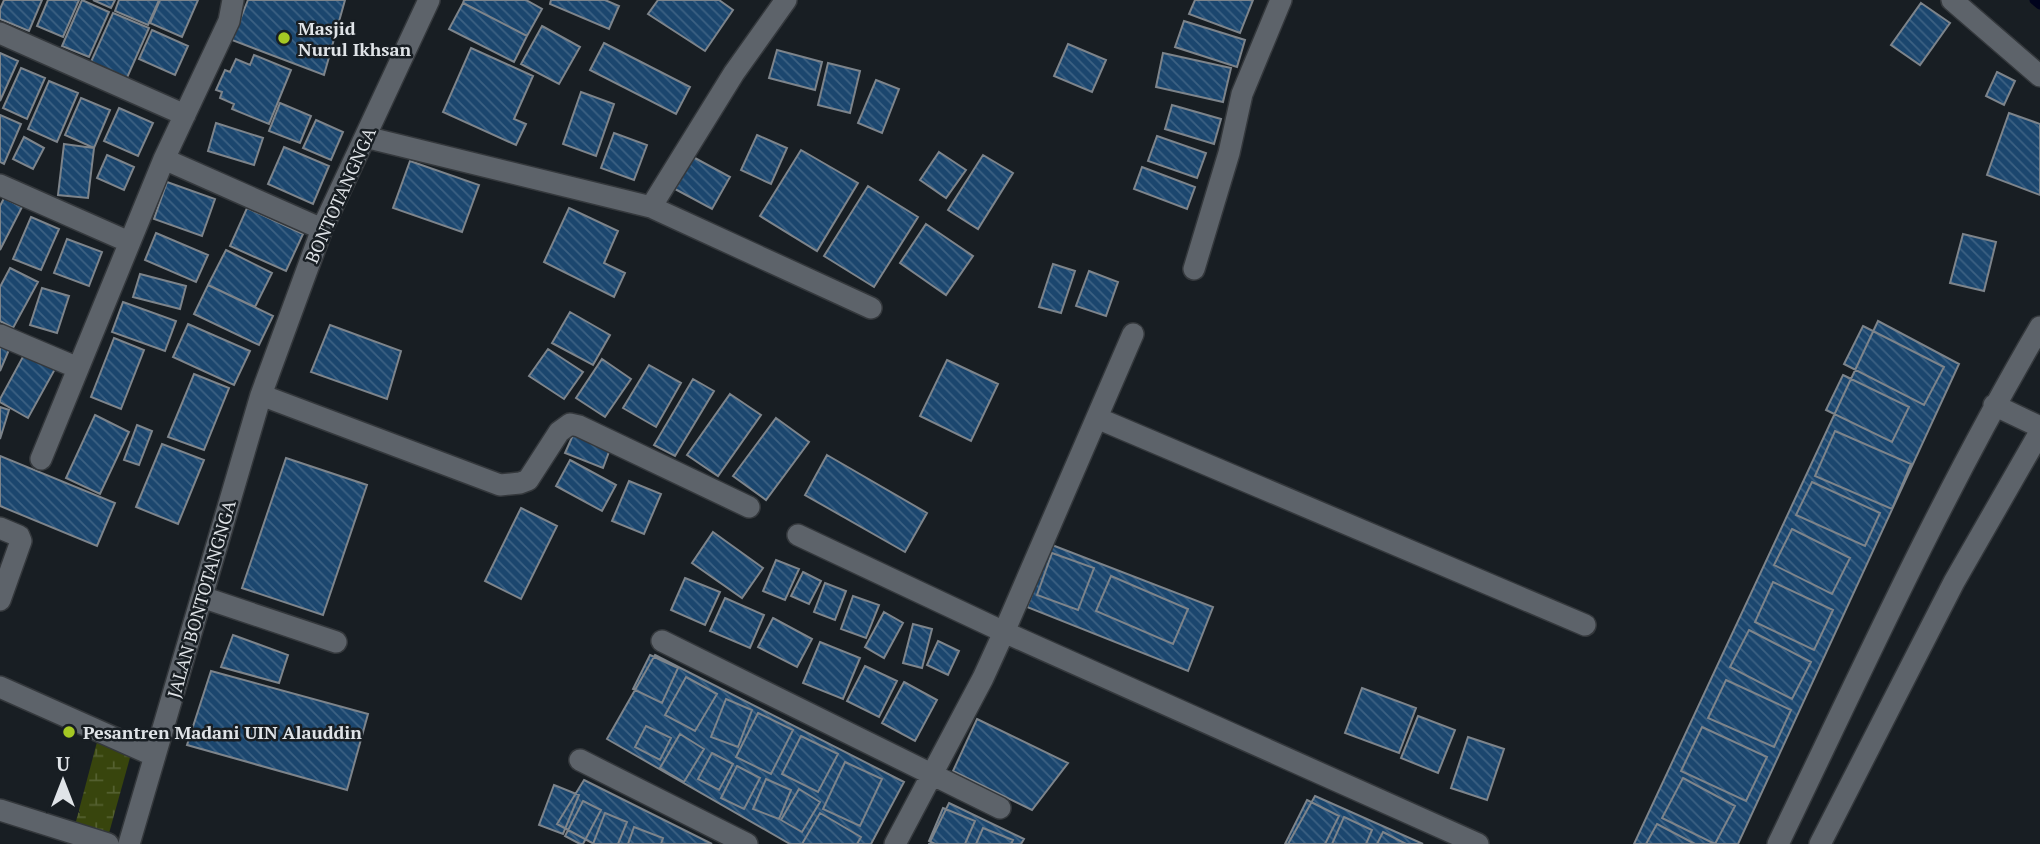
<svg xmlns="http://www.w3.org/2000/svg" width="2040" height="844" font-family="'PT Serif',serif">
	<defs>
		<pattern id="wetland-marsh" width="20" height="14" patternUnits="userSpaceOnUse" patternTransform="scale(1.75)"><rect width="20" height="14" fill="#38450d"/><path d="M1 5h8M5 5V1M11 12h8M15 12V8" fill="none" stroke="#546030"/></pattern>
		<pattern id="building-back-hatch" width="6" height="6" patternUnits="userSpaceOnUse" patternTransform="scale(1.75)"><rect width="6" height="6" fill="#1b466e"/><path d="M-1 5l2 2M0 0l6 6M5-1l2 2" fill="none" stroke="#3c6183"/></pattern>
	</defs>
	<rect width="100%" height="100%" fill="#181e23"/>
	<!-- wetland -->
	<path fill="url(#wetland-marsh)" d="M97 742 131 754 106 844H70Z"/>
	<g fill="none" stroke-linecap="round" stroke-linejoin="round">
		<!-- stream -->
		<path stroke="#00031d" stroke-width="9" d="M2034 0 2040 5"/>
	</g>
	<!-- building -->
	<path fill="url(#building-back-hatch)" stroke="#7d848b" stroke-width="2" d="M4 0H42L29 31 0 19V9Z
		M48 0H79L63 37 37 26Z
		M82 0 109 12 89 57 62 46Z
		M93 0H115L111 8Z
		M119 0H159L148 25 115 11Z
		M160 0H198L182 37 150 23Z
		M248 0H345L324 75 232 40Z
		M464 0H526L542 9 527 36 463 3Z
		M551 0H605L619 6 609 29 550 4Z
		M658 0H719L733 10 705 51 648 14Z
		M1195 0H1253L1240 33 1189 14Z
		M463 3 527 36 514 62 449 29Z
		M1921 3 1950 23 1920 65 1891 45Z
		M113 13 149 28 126 80 90 64Z
		M1184 21 1245 40 1237 67 1175 47Z
		M542 26 580 47 559 84 521 64Z
		M152 30 188 46 175 75 139 59Z
		M604 43 690 87 676 114 590 70Z
		M1068 44 1106 60 1092 92 1054 76Z
		M471 48 533 76 514 119 526 124 516 145 443 112Z
		M777 50 822 62 815 90 769 78Z
		M0 53 18 61 0 101Z
		M1163 53 1231 68 1223 102 1156 87Z
		M254 55 291 70 269 124 232 109 234 104 220 98 222 92 216 90 225 70 230 72 236 59 250 65Z
		M828 63 860 71 850 113 818 105Z
		M21 68 45 78 27 119 3 108Z
		M1997 72 2015 81 2004 105 1986 96Z
		M876 80 899 89 882 133 858 123Z
		M49 81 78 93 57 142 28 129Z
		M581 92 614 104 596 156 563 144Z
		M81 98 110 110 94 148 65 135Z
		M280 103 311 116 300 143 269 131Z
		M1172 105 1221 119 1214 144 1165 129Z
		M119 108 153 123 138 156 104 141Z
		M2009 113 2040 124V195L1987 175Z
		M0 115 21 124 4 164 0 162Z
		M316 120 343 132 331 160 303 148Z
		M216 123 263 138 254 165 208 151Z
		M614 133 647 145 634 180 601 168Z
		M757 135 787 148 771 184 741 170Z
		M1157 136 1206 153 1197 178 1148 161Z
		M24 137 44 148 33 169 13 159Z
		M64 144 94 148 88 198 58 195Z
		M284 147 329 166 313 204 268 184Z
		M801 150 858 183 817 251 760 216Z
		M939 152 966 170 946 198 920 180Z
		M107 155 134 167 124 190 97 178Z
		M983 155 1013 173 978 229 948 210Z
		M693 157 730 177 712 209 675 189Z
		M410 161 479 185 462 232 393 208Z
		M1142 167 1195 187 1187 209 1134 189Z
		M167 182 215 199 202 236 154 219Z
		M868 186 918 217 874 287 824 256Z
		M4 198 22 207 0 250V206Z
		M247 208 303 234 286 271 230 246Z
		M569 208 618 231 604 263 625 273 614 297 544 262Z
		M31 217 59 229 41 270 13 259Z
		M926 224 973 256 946 295 900 263Z
		M156 233 208 255 196 282 145 260Z
		M1963 234 1996 242 1984 291 1950 283Z
		M67 239 102 252 89 286 54 273Z
		M226 250 272 273 255 307 208 285Z
		M1053 264 1075 271 1061 313 1039 307Z
		M10 268 38 282 13 328 0 321V287Z
		M1089 271 1118 282 1106 316 1076 306Z
		M140 274 186 286 180 309 133 297Z
		M208 285 273 316 259 345 194 314Z
		M42 288 69 296 57 333 30 325Z
		M123 302 176 321 165 351 112 332Z
		M570 312 610 335 593 365 552 343Z
		M1878 321 1959 364 1738 844H1634Z
		M188 324 250 351 234 385 173 357Z
		M330 325 401 351 387 399 311 372Z
		M1863 326 1944 367 1924 405 1844 364Z
		M114 338 144 350 121 409 91 397Z
		M0 341 11 345 0 371Z
		M548 349 583 372 564 399 529 376Z
		M25 353 55 369 28 418 0 402V399Z
		M602 359 631 379 605 417 576 398Z
		M947 360 998 384 971 441 920 416Z
		M649 365 681 383 656 427 623 408Z
		M194 374 229 388 204 450 168 437Z
		M1843 375 1909 407 1892 442 1826 410Z
		M693 379 714 391 675 456 654 445Z
		M730 394 761 415 718 476 687 455Z
		M0 407 9 410 0 439Z
		M95 415 129 432 100 494 66 478Z
		M776 418 809 442 766 500 733 476Z
		M137 425 152 431 139 465 124 460Z
		M1835 431 1911 464 1892 509 1815 476Z
		M573 435 610 449 603 468 565 453Z
		M162 444 204 460 178 524 136 507Z
		M827 455 927 513 905 552 805 495Z
		M0 456 115 503 97 546 0 506Z
		M286 458 367 485 323 615 242 588Z
		M570 460 616 485 602 511 556 486Z
		M629 481 661 494 644 534 612 521Z
		M1812 482 1880 513 1865 546 1796 515Z
		M521 508 557 526 521 599 485 581Z
		M1792 529 1850 558 1832 594 1774 565Z
		M713 532 763 568 742 598 692 563Z
		M1052 545 1213 607 1188 671 1027 607Z
		M1052 553 1094 568 1078 610 1037 595Z
		M776 560 799 569 785 600 763 591Z
		M803 572 821 581 809 604 791 596Z
		M1111 576 1188 609 1173 644 1096 611Z
		M685 578 720 592 705 625 671 610Z
		M1773 582 1833 610 1814 650 1755 622Z
		M825 583 846 591 835 620 814 612Z
		M853 596 879 605 866 638 841 629Z
		M725 598 764 615 750 648 710 631Z
		M884 612 903 623 884 658 865 647Z
		M773 618 812 639 797 667 758 647Z
		M913 624 932 629 922 668 903 663Z
		M1749 630 1811 662 1792 699 1730 667Z
		M233 635 288 655 279 683 221 667Z
		M938 641 959 651 948 675 927 665Z
		M820 642 860 658 843 699 803 683Z
		M650 655 678 668 662 703 633 689Z
		M655 655 904 782 871 844H790L607 739Z
		M865 666 897 681 879 717 847 701Z
		M211 671 368 714 347 790 187 745Z
		M686 677 717 694 695 731 665 715Z
		M1726 680 1791 710 1774 747 1708 718Z
		M904 682 937 700 915 741 882 723Z
		M1362 688 1416 708 1399 753 1345 733Z
		M726 699 752 710 738 747 711 737Z
		M758 713 793 730 771 774 736 757Z
		M1418 716 1455 730 1438 773 1401 758Z
		M977 719 1068 763 1032 810 953 771Z
		M646 726 671 738 660 760 635 747Z
		M1702 727 1767 757 1746 801 1681 771Z
		M680 734 704 749 684 782 660 768Z
		M801 736 838 754 818 792 782 774Z
		M1468 737 1504 749 1487 800 1451 788Z
		M712 753 733 764 719 790 698 779Z
		M845 762 882 779 860 826 823 809Z
		M737 766 760 778 744 809 721 798Z
		M1683 778 1735 806 1715 844 1662 818Z
		M766 779 791 790 779 819 753 809Z
		M584 780 712 844H594L557 824Z
		M554 785 579 795 563 834 539 825Z
		M799 789 820 802 802 832 781 820Z
		M1315 796 1423 844H1288Z
		M1307 800 1339 816 1325 844H1285Z
		M583 801 601 810 583 844H580L565 836Z
		M949 803 1024 839 1021 844H929Z
		M943 808 975 821 965 844H935L929 841Z
		M605 813 627 822 618 844H593Z
		M820 813 861 837 857 844H802Z
		M1344 817 1372 830 1366 844H1332Z
		M1657 824 1695 844H1646Z
		M634 827 663 838 661 844H628Z
		M983 828 1013 840 1011 844H976Z
		M1383 832 1406 844H1377Z"/>
	<g fill="none" stroke-linecap="round" stroke-linejoin="round">
		<defs>
			<path id="minor" d="M1952 0 2040 76
				M0 33 185 115
				M365 137 651 207 871 308
				M164 159 322 229
				M0 185 129 242
				M651 207 734 73 786 0
				M1194 269 1229 153 1242 94 1281 0
				M0 335 78 368
				M261 395 500 485 520 483 528 480 559 432 570 424 579 426 749 507
				M1994 405 2040 427
				M1097 418 1585 625
				M41 459 164 159 229 21 233 0
				M0 528 19 536 21 541 0 600
				M798 535 1004 632 1478 844
				M202 597 336 642
				M662 641 1000 808
				M0 687 155 756
				M580 760 747 844
				M0 810 108 844
				M129 844 261 395 322 229 429 0
				M895 844 983 678 1004 632 1133 334
				M1778 844C1862 670 1942 494 2040 327
				M1820 844 1954 582 2040 432"/>
		</defs>
		<!-- minor casing -->
		<use href="#minor" stroke="#34383c" stroke-width="24"/>
		<!-- minor -->
		<use href="#minor" stroke="#5d636a" stroke-width="21"/>
	</g>
	<!-- markers -->
	<g fill="#a5c824" stroke="#181e23" stroke-width="2.5">
		<circle cx="284" cy="38" r="7"/>
		<circle cx="69" cy="732" r="7"/>
	</g>
	<g text-anchor="middle" dominant-baseline="central" stroke-width="5" stroke-linejoin="round" paint-order="stroke">
		<!-- poi labels -->
		<g font-size="18" font-weight="bold" fill="#e0e4e8" stroke="#181e23" text-anchor="start">
			<text x="298" y="28">Masjid<tspan x="298" dy="21">Nurul Ikhsan</tspan></text>
			<text x="83" y="732">Pesantren Madani UIN Alauddin</text>
		</g>
		<!-- street labels -->
		<g font-size="18" fill="#e0e4e8" stroke="#181e23">
			<text transform="translate(340 195) rotate(-66)">BONTOTANGNGA</text>
			<text transform="translate(201 599) rotate(-74)">JALAN BONTOTANGNGA</text>
		</g>
	</g>
	<!-- north arrow -->
	<g transform="translate(63 781)" stroke="#181e23" stroke-width="5" paint-order="stroke">
	<path d="M0-5L12 26L0 18L-12 26Z" fill="#e0e4e8"/>
	<text y="-10" font-size="19" font-weight="bold" text-anchor="middle" fill="#e0e4e8">U</text>
	</g>
</svg>
